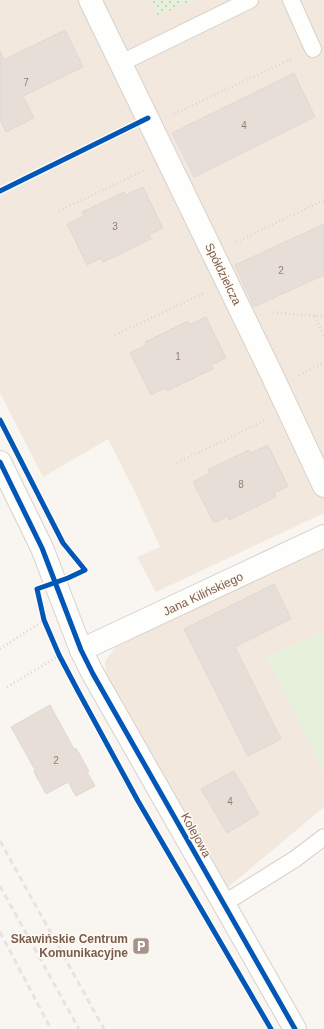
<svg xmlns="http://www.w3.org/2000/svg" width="324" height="1029" font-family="Helvetica,sans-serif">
	<defs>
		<pattern id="park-dots" width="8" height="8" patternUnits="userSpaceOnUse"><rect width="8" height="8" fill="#e7f0db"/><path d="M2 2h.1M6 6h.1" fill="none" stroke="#c0c6b4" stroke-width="1.8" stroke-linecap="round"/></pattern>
	</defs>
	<rect width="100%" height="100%" fill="#f9f5f0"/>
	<!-- residential -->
	<path fill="#f2e8de" d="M0 0H324V513L156 592 137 557 160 547 135 492 108 439 43 477 0 393Z
		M324 545V631L267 657 324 772V807L227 888 106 680 105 661 116 647Z"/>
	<!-- green -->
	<path fill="#e7f0db" d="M324 631V772L267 657Z"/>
	<!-- park -->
	<path fill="url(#park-dots)" d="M151 0H195L157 16Z"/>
	<!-- building -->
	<path fill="#e6ded7" stroke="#e2d8d2" d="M65 30 83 67 23 96 34 118 6 132 0 119V51L4 60Z
		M294 73 315 117 194 177 172 133Z
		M143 187 163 228 149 235 151 239 103 262 101 258 87 265 67 224 84 216 82 212 124 192 126 195Z
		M324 224V275L254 307 235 265Z
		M206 317 226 358 211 365 213 369 167 391 165 388 151 395 130 353 147 345 145 342 188 321 189 325Z
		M268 445 288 486 274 493 276 497 229 520 227 516 214 523 193 482 210 473 208 470 249 450 251 453Z
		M274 584 291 619 235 647 281 739 248 756 184 629Z
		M50 705 74 749 76 748 89 771 87 772 95 786 76 796 68 782 46 794 34 772 35 770 11 727Z
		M234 771 259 814 227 833 201 789Z"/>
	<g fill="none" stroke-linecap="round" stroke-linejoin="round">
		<defs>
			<path id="service" d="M291 0 313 49
				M121 63 250 0
				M223 904 295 859 324 837"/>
			<path id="minor" d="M90 0 271 373 324 486
				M81 650 324 536"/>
			<path id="tertiary" d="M0 462 42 548 81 650 93 674 295 1029"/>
		</defs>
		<!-- service casing -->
		<use href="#service" stroke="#d7d1cb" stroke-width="18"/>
		<!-- minor casing -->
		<use href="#minor" stroke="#d7d1cb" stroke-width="24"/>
		<!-- tertiary casing -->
		<use href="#tertiary" stroke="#d7d1cb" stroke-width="24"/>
		<!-- path -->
		<path stroke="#dcd5d0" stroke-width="2.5" stroke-dasharray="1 3" stroke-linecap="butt" d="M174 114 293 58
			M59 211 145 170
			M236 242 324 200
			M269 312 315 316H324
			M315 316 324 337
			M115 335 204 293
			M299 375 324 363
			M177 463 266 420
			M0 649 43 621
			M7 687 57 657"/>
		<!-- service -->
		<use href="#service" stroke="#fefefd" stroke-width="16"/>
		<!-- minor -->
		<use href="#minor" stroke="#fefefd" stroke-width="22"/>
		<!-- tertiary -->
		<use href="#tertiary" stroke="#fefefd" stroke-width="22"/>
		<!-- rail -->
		<path stroke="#e6e3e7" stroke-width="3" stroke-dasharray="6 4" stroke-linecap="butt" d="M0 841 104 1029
			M0 886 79 1029
			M0 932 51 1029"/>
		<defs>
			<path id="cycleway" d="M0 191 148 118
				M0 420 63 543 85 570 68 578 37 589 44 620 59 655 78 691 138 801 271 1029
				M0 462 42 548 81 650 93 674 295 1029"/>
		</defs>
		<!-- cycleway casing -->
		<use href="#cycleway" stroke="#fffaf3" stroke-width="8"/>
		<!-- cycleway -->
		<use href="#cycleway" stroke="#0057b8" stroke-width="5"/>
	</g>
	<!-- icons -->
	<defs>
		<symbol id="parking-square" viewBox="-11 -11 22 22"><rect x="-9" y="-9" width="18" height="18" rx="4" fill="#a69286" stroke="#fffaf3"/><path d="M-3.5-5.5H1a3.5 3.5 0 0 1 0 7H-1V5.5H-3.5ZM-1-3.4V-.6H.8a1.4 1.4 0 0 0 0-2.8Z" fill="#fff"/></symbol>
	</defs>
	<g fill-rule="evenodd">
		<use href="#parking-square" x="131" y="936" width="20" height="20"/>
	</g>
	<g text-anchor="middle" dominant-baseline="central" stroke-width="3" stroke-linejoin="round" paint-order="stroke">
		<!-- number labels -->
		<g font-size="10" fill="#977e72">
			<text x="26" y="82">7</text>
			<text x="244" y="125">4</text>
			<text x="115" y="226">3</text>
			<text x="281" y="270">2</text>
			<text x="178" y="356">1</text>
			<text x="241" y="484">8</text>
			<text x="56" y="760">2</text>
			<text x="230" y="801">4</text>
		</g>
		<!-- street labels -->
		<g font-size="12" fill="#7a5c4d" stroke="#fffaf3">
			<text transform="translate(223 274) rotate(64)">Spółdzielcza</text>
			<text transform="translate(203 594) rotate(-25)">Jana Kilińskiego</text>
			<text transform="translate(196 835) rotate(61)">Kolejowa</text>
		</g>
		<!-- poi labels -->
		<g font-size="12" font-weight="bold" fill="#7a5c4d" stroke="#fffaf3" text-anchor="end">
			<text x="128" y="939">Skawińskie Centrum<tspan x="128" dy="14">Komunikacyjne</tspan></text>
		</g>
	</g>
</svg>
